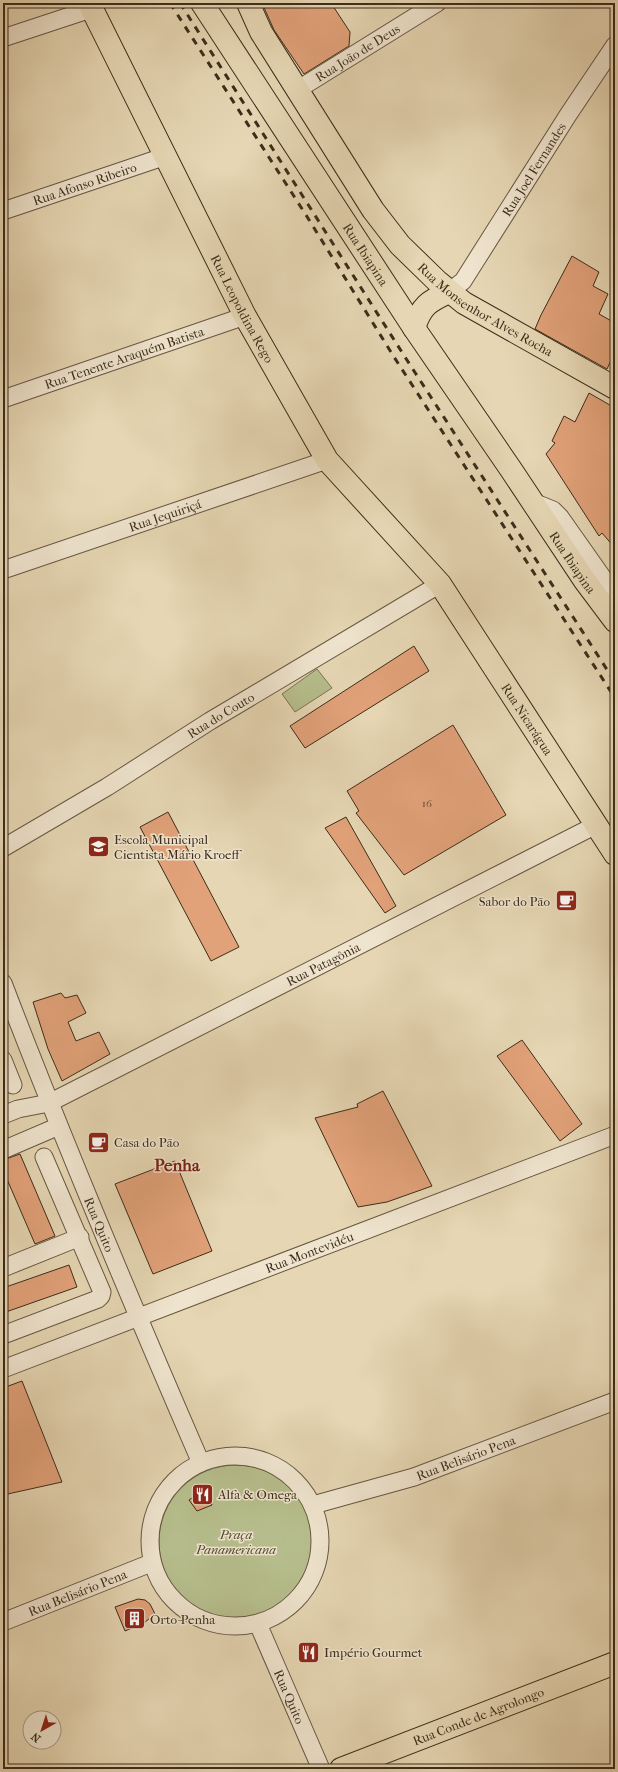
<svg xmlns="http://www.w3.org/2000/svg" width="618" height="1772" font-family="'IM FELL French Canon',serif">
	<rect width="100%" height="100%" fill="#e6d6b3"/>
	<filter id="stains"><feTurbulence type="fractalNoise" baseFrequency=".005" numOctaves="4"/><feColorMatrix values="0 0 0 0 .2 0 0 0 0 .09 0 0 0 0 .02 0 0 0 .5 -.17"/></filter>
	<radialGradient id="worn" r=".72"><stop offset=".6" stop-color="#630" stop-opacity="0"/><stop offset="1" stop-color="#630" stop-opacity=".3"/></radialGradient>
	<!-- green -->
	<path fill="#b6bd8c" stroke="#797554" d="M317 669 332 688 295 712 282 694Z
		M159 1542a77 77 0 1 1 154 0a77 77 0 1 1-154 0Z"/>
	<!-- building -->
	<path fill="#e1a179" stroke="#3c2d1b" d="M262 3H331L350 32 349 46 304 74 274 30Z
		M572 256 599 272 593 286 608 294 599 314 615 323V352L607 369 535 329 541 315Z
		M589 393 615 408V548L602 533 599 536 546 454 555 443 552 441 564 416 575 422Z
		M414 646 429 671 305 748 290 726Z
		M453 725 506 815 404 875 356 813 359 811 347 791Z
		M168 812 239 947 211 961 140 827Z
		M346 817 396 906 385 913 325 828Z
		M61 993 65 998 77 995 86 1013 68 1022 76 1041 99 1032 110 1054 62 1081 48 1049 33 1002Z
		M522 1040 582 1124 560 1141 497 1056Z
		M383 1091 432 1186 387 1202 358 1207 315 1118 358 1107 357 1104Z
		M20 1154 55 1236 35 1244 3 1170V1160Z
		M175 1161 212 1251 153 1274 115 1184Z
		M69 1265 77 1287 3 1313V1288Z
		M22 1381 62 1482 3 1495V1388Z
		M207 1488 212 1505 197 1511 189 1500Z
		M138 1599 145 1600 150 1604 155 1614 144 1623 125 1631 115 1607Z"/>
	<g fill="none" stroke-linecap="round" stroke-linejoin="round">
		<defs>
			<g id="minor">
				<path d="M3 38 91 9"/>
				<path id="s1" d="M297 90 437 3"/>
				<path id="s2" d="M3 211 166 156"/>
				<path id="s3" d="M449 292 463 281 568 115 615 45"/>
				<path id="s4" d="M3 399 245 316"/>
				<path d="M533 502 553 510 560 517 610 588 596 597"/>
				<path id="s5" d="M3 570 327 460"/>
				<path id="s6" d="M3 848 107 787 210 721 440 584"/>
				<path id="s7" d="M3 983C65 1145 132 1304 201 1463"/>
				<path d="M3 1060 13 1085"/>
				<path id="s8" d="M3 1115 18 1109 49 1103 596 825"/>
				<path d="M3 1150 59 1126"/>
				<path d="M3 1268 80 1237"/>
				<path d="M3 1335 98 1299 101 1296 102 1292 44 1157"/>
				<path id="s9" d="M3 1369 615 1135"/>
				<circle cx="235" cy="1541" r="85"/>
				<path id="s10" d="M313 1505 414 1477 615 1401"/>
				<path id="s11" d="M3 1622 151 1563"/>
				<path id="s12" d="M258 1624 321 1769"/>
			</g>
			<g id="major">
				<path id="s13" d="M89 3 245 316 327 460 440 584 615 854"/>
				<path id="s14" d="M202 3 414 328 512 471 585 581 615 621"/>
				<path id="s15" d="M248 3 261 32 373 210 400 245 437 281 464 303 615 388"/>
				<path d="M414 328C421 306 429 301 449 292"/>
				<path id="s16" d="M341 1769 615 1663"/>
			</g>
		</defs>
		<!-- minor casing -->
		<use href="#minor" stroke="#665741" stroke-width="19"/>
		<!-- major casing -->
		<use href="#major" stroke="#3c2d1b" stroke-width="24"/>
		<!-- minor -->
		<use href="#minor" stroke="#efe4ce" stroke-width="17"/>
		<!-- major -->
		<use href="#major" stroke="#e6d6b3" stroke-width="22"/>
		<!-- rail -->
		<path stroke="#3c2d1b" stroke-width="3" stroke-dasharray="7 7" stroke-linecap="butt" d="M170 3 306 215 394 357 615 698
			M180 3 405 357 615 682"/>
	</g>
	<!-- icons -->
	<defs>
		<symbol id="school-square" viewBox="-11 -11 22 22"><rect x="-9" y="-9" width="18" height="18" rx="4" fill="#8f2418" stroke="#efe4ce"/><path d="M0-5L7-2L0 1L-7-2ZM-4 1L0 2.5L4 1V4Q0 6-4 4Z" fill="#fff"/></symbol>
		<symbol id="cafe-square" viewBox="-11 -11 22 22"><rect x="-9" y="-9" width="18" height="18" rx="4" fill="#8f2418" stroke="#efe4ce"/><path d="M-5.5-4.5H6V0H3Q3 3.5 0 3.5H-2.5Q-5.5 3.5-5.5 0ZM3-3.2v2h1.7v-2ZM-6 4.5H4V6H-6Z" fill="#fff"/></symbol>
		<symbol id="restaurant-square" viewBox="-11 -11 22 22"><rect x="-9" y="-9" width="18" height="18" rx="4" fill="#8f2418" stroke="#efe4ce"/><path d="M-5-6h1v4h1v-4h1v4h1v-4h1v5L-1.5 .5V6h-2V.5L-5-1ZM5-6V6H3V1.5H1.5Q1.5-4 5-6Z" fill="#fff"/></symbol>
		<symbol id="building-square" viewBox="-11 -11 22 22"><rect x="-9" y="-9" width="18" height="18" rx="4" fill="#8f2418" stroke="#efe4ce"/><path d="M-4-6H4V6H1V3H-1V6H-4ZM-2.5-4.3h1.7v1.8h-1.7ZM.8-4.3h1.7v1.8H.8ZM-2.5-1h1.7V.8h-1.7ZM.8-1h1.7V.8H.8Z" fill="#fff"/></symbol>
	</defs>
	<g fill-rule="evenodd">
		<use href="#school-square" x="86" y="834" width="25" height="25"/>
		<use href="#cafe-square" x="554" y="888" width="25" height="25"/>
		<use href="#cafe-square" x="86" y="1130" width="25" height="25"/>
		<use href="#restaurant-square" x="190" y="1482" width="25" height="25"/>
		<use href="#building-square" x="122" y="1606" width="25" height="25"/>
		<use href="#restaurant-square" x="296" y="1640" width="25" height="25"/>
	</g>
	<g text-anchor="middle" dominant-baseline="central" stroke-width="3" stroke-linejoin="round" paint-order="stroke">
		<!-- number labels -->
		<g font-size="11" fill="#654a32">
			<text x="427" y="803">16</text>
		</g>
		<!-- street labels -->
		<g font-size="13" fill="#3c2d1b" stroke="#efe4ce">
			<text stroke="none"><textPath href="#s1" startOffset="71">Rua João de Deus</textPath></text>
			<text stroke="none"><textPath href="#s3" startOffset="150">Rua Joel Fernandes</textPath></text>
			<text stroke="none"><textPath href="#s2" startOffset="86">Rua Afonso Ribeiro</textPath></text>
			<text stroke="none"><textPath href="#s14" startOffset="300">Rua Ibiapina</textPath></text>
			<text stroke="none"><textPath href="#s13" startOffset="342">Rua Leopoldina Rego</textPath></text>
			<text stroke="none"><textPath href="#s15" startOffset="394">Rua Monsenhor Alves Rocha</textPath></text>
			<text stroke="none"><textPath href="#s4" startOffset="128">Rua Tenente Araquém Batista</textPath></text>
			<text stroke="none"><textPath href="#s5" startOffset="171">Rua Jequiriçá</textPath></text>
			<text stroke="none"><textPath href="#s14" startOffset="671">Rua Ibiapina</textPath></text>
			<text stroke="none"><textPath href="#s6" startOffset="255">Rua do Couto</textPath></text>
			<text stroke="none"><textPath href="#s13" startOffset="844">Rua Nicarágua</textPath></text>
			<text stroke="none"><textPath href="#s8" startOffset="355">Rua Patagônia</textPath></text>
			<text stroke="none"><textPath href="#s7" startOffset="260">Rua Quito</textPath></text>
			<text stroke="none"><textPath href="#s9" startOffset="328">Rua Montevidéu</textPath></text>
			<text stroke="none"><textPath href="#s10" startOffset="160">Rua Belisário Pena</textPath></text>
			<text stroke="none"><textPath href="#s11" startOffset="80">Rua Belisário Pena</textPath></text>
			<text stroke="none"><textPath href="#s12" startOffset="79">Rua Quito</textPath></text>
			<text stroke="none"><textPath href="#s16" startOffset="147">Rua Conde de Agrolongo</textPath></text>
		</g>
		<!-- poi labels -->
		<g font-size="13" fill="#3c2d1b" stroke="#efe4ce" text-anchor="start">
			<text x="114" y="839">Escola Municipal<tspan x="114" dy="15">Cientista Mário Kroeff</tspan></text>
			<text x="550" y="901" text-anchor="end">Sabor do Pão</text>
			<text x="114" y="1142">Casa do Pão</text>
			<text x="218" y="1494">Alfa &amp; Omega</text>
			<text x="150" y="1619">Orto-Penha</text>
			<text x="324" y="1652">Império Gourmet</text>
		</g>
		<!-- park labels -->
		<g font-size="13" font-style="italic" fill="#544a32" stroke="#efe4ce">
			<text x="236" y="1534">Praça<tspan x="236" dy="15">Panamericana</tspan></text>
		</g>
		<!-- district labels -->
		<g font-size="17" font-weight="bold" fill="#7a1f14" stroke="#efe4ce">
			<text x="177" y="1165">Penha</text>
		</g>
	</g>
	<!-- margin -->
	<rect width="618" height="1772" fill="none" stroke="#e6d6b3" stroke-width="16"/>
	<rect x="4" y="4" width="610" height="1764" fill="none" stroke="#3c2d1b" stroke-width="2"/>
	<rect x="8" y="8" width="602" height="1756" fill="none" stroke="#3c2d1b"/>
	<!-- north arrow -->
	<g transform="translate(42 1730) rotate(219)"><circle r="19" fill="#efe4ce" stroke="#a79b86"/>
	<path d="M0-3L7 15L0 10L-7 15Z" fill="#8f2418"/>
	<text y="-6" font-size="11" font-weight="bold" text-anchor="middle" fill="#3c2d1b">N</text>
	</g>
	<rect width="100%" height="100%" filter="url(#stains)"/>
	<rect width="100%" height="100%" fill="url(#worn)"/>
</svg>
